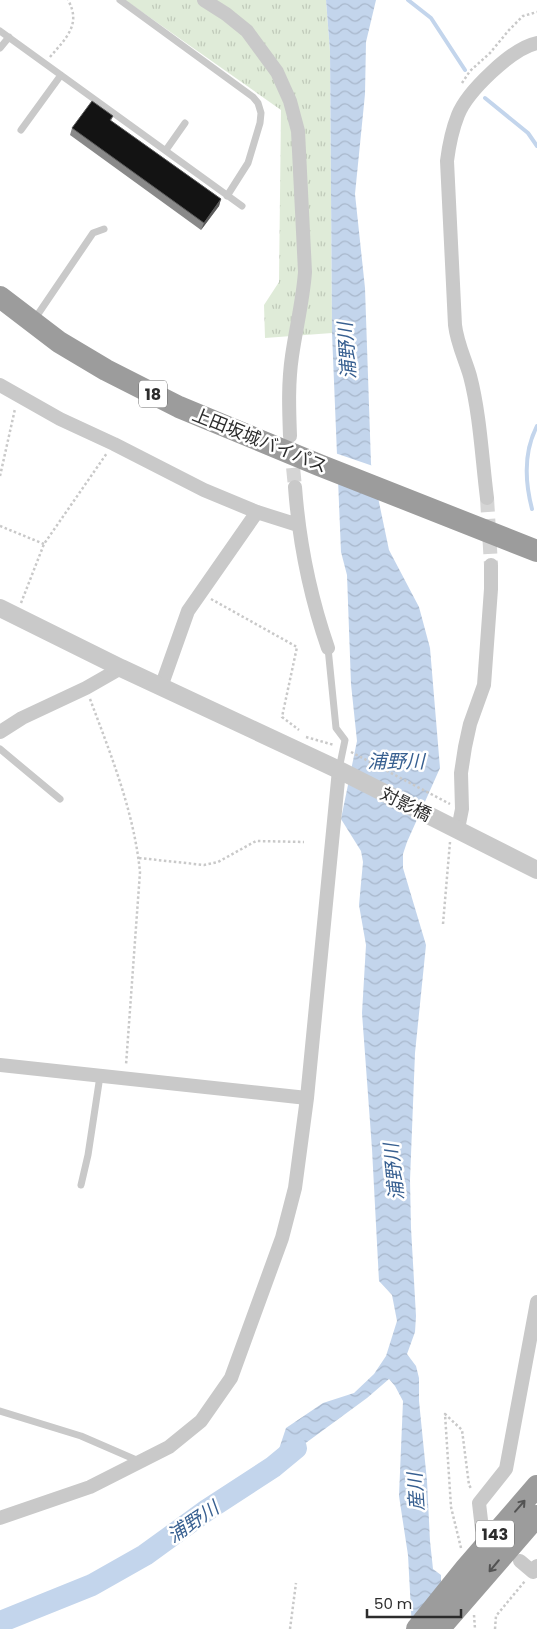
<svg xmlns="http://www.w3.org/2000/svg" width="537" height="1629" font-family="Poppins,'Noto Sans JP',sans-serif">
	<defs>
		<pattern id="grass-tufts" width="24" height="20" patternUnits="userSpaceOnUse" patternTransform="scale(1.25)"><rect width="24" height="20" fill="#dfebd8"/><path d="M3 7l-1-3M5 7V3M7 7l1-3M15 17l-1-3M17 17v-4M19 17l1-3" fill="none" stroke="#c0caba"/></pattern>
		<pattern id="water-waves" width="16" height="10" patternUnits="userSpaceOnUse" patternTransform="scale(1.25)"><rect width="16" height="10" fill="#c3d5ec"/><path d="M0 5q4-4 8 0t8 0" fill="none" stroke="#a8b7cb"/></pattern>
	</defs>
	<rect width="100%" height="100%" fill="#fff"/>
	<!-- grass -->
	<path fill="url(#grass-tufts)" d="M125 0H326L330 51 332 333 265 338 264 305 279 282 281 110Z"/>
	<!-- water -->
	<path fill="url(#water-waves)" d="M326 0H376L366 42 365 94 355 194 365 288 371 464 389 550 419 607 430 648 440 768 407 842 403 854V868L426 945 415 1053 410 1180 411 1228 416 1316 415 1332 407 1354 416 1366 419 1378V1401L427 1481 430 1541 433 1569 441 1575V1629H412L408 1555 399 1496 403 1401 395 1386 389 1379 367 1398 273 1467 286 1428 323 1403 354 1393 374 1374 386 1356 397 1321 392 1295 379 1281 372 1149 362 1013 366 945 359 905 363 862 361 851 341 819 357 741 351 684 347 575 341 552 332 333 330 51Z"/>
	<!-- pier -->
	<path fill="#fff" d="M335 453 373 466 381 499 336 481Z"/>
	<g fill="none" stroke-linecap="round" stroke-linejoin="round">
		<!-- stream -->
		<path stroke="#c3d5ec" stroke-width="4" d="M408 0 431 18 465 70
			M485 98 528 133 537 146
			M532 509C525 482 523 453 537 426"/>
		<!-- river -->
		<path stroke="#c3d5ec" stroke-width="22" d="M0 1622 92 1585 145 1555 207 1510 273 1467 296 1448"/>
		<!-- minor-tunnel -->
		<path stroke="#d5d5d5" stroke-width="14" stroke-dasharray="14 7" stroke-linecap="butt" d="M291 447 295 487
			M487 498 491 565"/>
		<!-- path -->
		<path stroke="#c9c9c9" stroke-width="2.5" stroke-dasharray="2.5 2.5" stroke-linecap="butt" d="M50 57C65 39 82 25 68 0
			M462 83 470 71 490 53 509 30 523 16 537 12
			M0 476 15 409
			M0 526 44 544
			M211 599 297 647 282 717 299 730
			M21 603 44 544 107 453
			M90 699C111 755 134 812 140 872L126 1065
			M306 737 334 745
			M351 752 450 804
			M139 858 204 865 218 862 256 841 304 842
			M443 924 450 842
			M461 1548 451 1507 445 1414 462 1430 469 1485 472 1490
			M474 1615 475 1629
			M290 1629 296 1583
			M495 1629 496 1616 525 1581"/>
		<!-- service -->
		<path stroke="#c9c9c9" stroke-width="7" d="M120 0 253 97 258 103 261 113 260 123 248 163 227 196
			M0 31 242 206
			M0 48 9 37
			M21 130 61 75
			M166 150 185 123
			M34 320 93 233 104 229
			M328 648 336 728 345 740 339 769
			M0 749 60 799
			M81 1185 88 1155 100 1076
			M0 1411 81 1436 141 1462"/>
		<!-- minor -->
		<path stroke="#c9c9c9" stroke-width="14" d="M204 0 226 14 247 31 277 72 290 101 298 131 305 272C303 300 296 328 292 356 288 383 289 409 290 436
			M0 385 60 419 114 444 204 490 257 512 298 525
			M295 487C299 541 310 596 328 648
			M487 498C482 459 480 414 470 376 465 359 457 343 455 325L447 161C449 145 452 130 458 115 467 92 512 48 537 43
			M161 687 188 611 257 512
			M0 732 22 718 86 688 121 668
			M458 829 462 809 461 773 465 747 470 724 484 685 491 589V565
			M0 1065 307 1098
			M0 1518 90 1487 169 1447 201 1421 231 1378 282 1238 295 1188 307 1098 339 770
			M482 1529 479 1503 506 1469 537 1302
			M520 1561 533 1572 537 1566"/>
		<!-- tertiary -->
		<path stroke="#c9c9c9" stroke-width="18" d="M0 608 121 668 339 770 537 870"/>
		<!-- trunk -->
		<path stroke="#9c9c9c" stroke-width="22" d="M0 297 59 342 106 370 179 407 319 465 537 551
			M417 1629 466 1568 537 1486
			M439 1629 537 1516"/>
	</g>
	<!-- wall -->
	<path fill="#898989" d="M113 116 111 121 221 199 219 206 201 230 70 135 72 128Z"/>
	<!-- shaded-wall -->
	<path fill="#5a5a5a" d="M221 199 219 206 201 230 204 223Z"/>
	<!-- building -->
	<path fill="#131313" stroke="#5a5a5a" d="M92 101 113 116 110 120 221 199 204 223 72 128Z"/>
	<!-- one-way arrows -->
	<defs><path id="oneway-shaft" d="M-6 0H5M1.5-3L5.5 0L1.5 3" fill="none" stroke-width="1.6" stroke-linecap="round" stroke-linejoin="round" transform="scale(1.25)"/></defs>
	<g stroke="#535353">
		<use href="#oneway-shaft" transform="translate(520 1506) rotate(-49)"/>
		<use href="#oneway-shaft" transform="translate(494 1566) rotate(130)"/>
	</g>
	<g text-anchor="middle" dominant-baseline="central" stroke-width="5" stroke-linejoin="round" paint-order="stroke">
		<!-- shield labels -->
		<g fill="#fff" stroke="#6b6b6b" stroke-width="1">
			<rect x="139" y="380.5" width="28" height="27" rx="4"/>
			<rect x="476" y="1520.5" width="38" height="27" rx="4"/>
		</g>
		<g font-size="16" font-weight="bold" fill="#2c2c2c">
			<text x="153" y="394">18</text>
			<text x="495" y="1534">143</text>
		</g>
		<!-- street labels -->
		<g font-size="18" fill="#2c2c2c" stroke="#fff">
			<text transform="translate(260 440) rotate(22)">上田坂城バイパス</text>
			<text transform="translate(406 804) rotate(26)">対影橋</text>
		</g>
		<!-- water labels -->
		<g font-size="19" font-style="italic" fill="#375f90" stroke="#fff">
			<text transform="translate(347 351) rotate(-94)">浦野川</text>
			<text x="396" y="761">浦野川</text>
			<text transform="translate(394 1172) rotate(-96)">浦野川</text>
			<text transform="translate(416 1492) rotate(-94)">産川</text>
			<text transform="translate(193 1522) rotate(-34)">浦野川</text>
		</g>
	</g>
	<!-- scale -->
	<path d="M367 1609v8h94v-8" fill="none" stroke="#2c2c2c" stroke-width="2.5"/>
	<text x="374" y="1609" font-size="15" fill="#2c2c2c" stroke="#ffffff" stroke-width="4" paint-order="stroke">50 m</text>
</svg>
